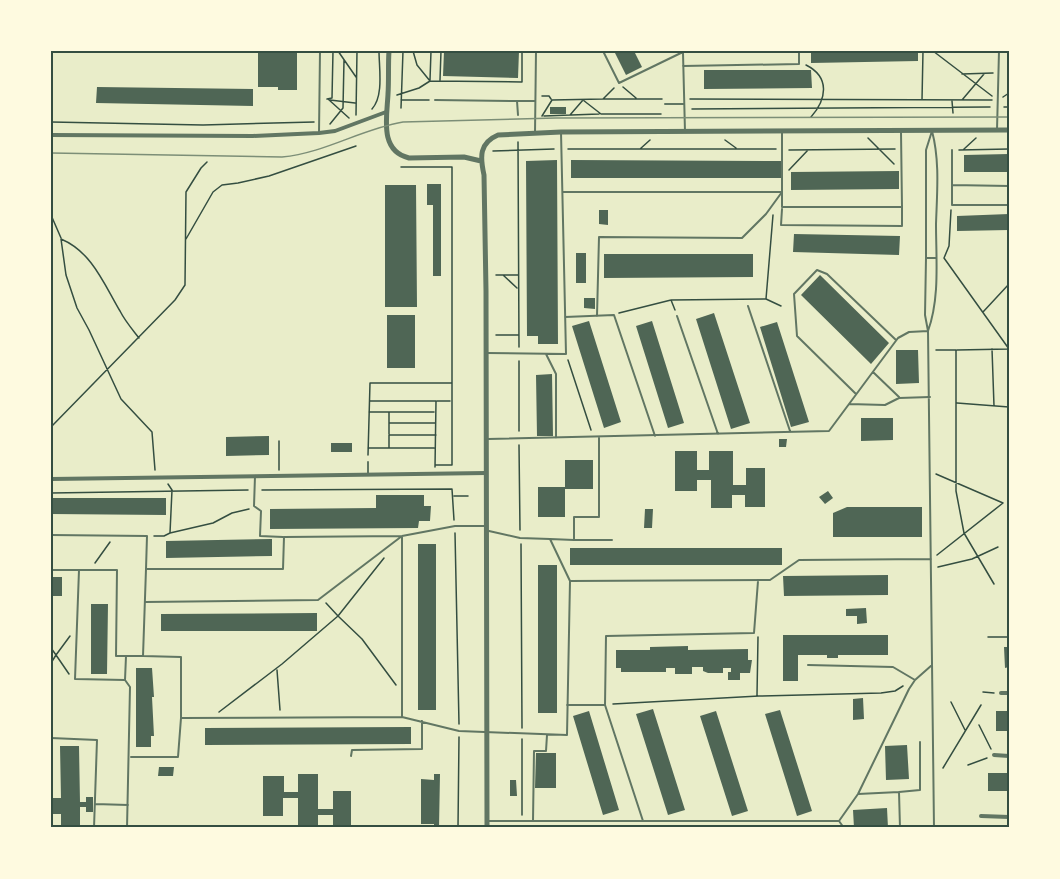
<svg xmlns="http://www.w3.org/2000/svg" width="1060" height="879" font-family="'DM Sans',sans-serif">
	<rect width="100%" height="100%" fill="#e9edc9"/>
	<!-- building -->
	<path fill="#4f6655" d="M258 51H297V90H278V87H258Z
		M444 51H519L518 78 443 76Z
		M614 51H634L642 67 626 75Z
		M811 51H918V61L811 63Z
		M704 70H811L812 88 704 89Z
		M97 87 253 89V106L96 103Z
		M550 107H566V114H550Z
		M1009 154V172H964V155Z
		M557 160 558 344H538V336H527L526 161Z
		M571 160 782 161V178H571Z
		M899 171V189L791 190V172Z
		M427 184H441V276H433V205H427Z
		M385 185H416L417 307H385Z
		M599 210H608V225L599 224Z
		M1009 214V230L957 231V216Z
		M794 234 900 236 899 255 793 252Z
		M576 253H586V283H576Z
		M604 254H753V277L604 278Z
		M820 275 889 343 871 364 801 295Z
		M584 298H595V309L584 308Z
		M714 313 750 423 731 429 696 319Z
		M387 315H415V368H387Z
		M589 321 621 422 604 428 572 326Z
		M652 321 684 423 668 428 636 326Z
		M777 322 809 422 791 427 760 327Z
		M896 350H918L919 383 896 384Z
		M552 374 553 436H537L536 375Z
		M861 418H893V440L861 441Z
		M269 436V455L226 456V437Z
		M779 439H787L786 447H779Z
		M331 443H352V452H331Z
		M675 451H697V470H709V451H733V485H746V468H765V507H745V495H732V508H711V480H697V491H675Z
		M565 460H593V489H565V517H538V487H565Z
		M828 491 833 498 825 504 819 497Z
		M376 495H424V506H431L430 521H419L418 528 270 529V509L376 508Z
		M51 498H166V515L51 514Z
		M847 507H922V537H833V513Z
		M645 509H653L652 528H644Z
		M272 539V556L166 558V541Z
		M418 544H436V710H418Z
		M570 548H782V565H570Z
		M538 565H557V713H538Z
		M888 575V595L784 596 783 576Z
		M51 577H62V596H51Z
		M91 604H108L107 674H91Z
		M866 608 867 623 857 624V616H846V609Z
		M317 613V631H161V614Z
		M783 635H888V655H838V658H827V655H798V681H783Z
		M688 646V650L748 649V660H752L750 673H740V680H728V672H731V668H723V673H708L703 671V667H692V674H675V668H666V672H621V668H616V650H650V647Z
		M1004 647H1009V667L1005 668Z
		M136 668H152L154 697H152L154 736H151V747H136Z
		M863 698 864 719 853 720V699Z
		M653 709 685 810 668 815 636 714Z
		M780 710 812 811 797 816 765 714Z
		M589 711 619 810 603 815 573 716Z
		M716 711 748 811 732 816 700 716Z
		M996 711H1009V731H996Z
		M411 727V744L205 745V728Z
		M907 745 909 779 886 780 885 746Z
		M60 746H79L80 802H86V797H93V812H86V807H80V828H61V814H51V798H61Z
		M536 753H556V788H535Z
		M159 767H174L173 776H158Z
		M988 773H1009V791H988Z
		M298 774H318V809H333V791H351V828H333V815H318V828H298V798H283V816H263V776H284V792H298Z
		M434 774H440L439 828H434V824H421V779L434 780Z
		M510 780H516L517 796H510Z
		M887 808 888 828H854L853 810Z"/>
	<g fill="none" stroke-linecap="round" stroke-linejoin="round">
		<!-- path -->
		<path stroke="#344e41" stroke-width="1.5" d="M338 51 356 77
			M413 51 417 65 430 81
			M933 51 992 96
			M806 65C830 77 827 99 811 117
			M962 74 993 73
			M430 80 431 51
			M440 80 441 51
			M623 87 636 98
			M397 95 419 88 430 81 522 82V51
			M542 96H549L551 99
			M1003 97 1009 93
			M327 99 332 98 333 51
			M328 99 349 118
			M603 99H662
			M690 99 992 100
			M330 100 355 103
			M401 100H429
			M583 100 601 114H661
			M922 100 923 51
			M962 100 984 74
			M952 101 953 113
			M1004 107H1009
			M401 108 403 51
			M372 109C384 96 379 68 379 51
			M692 109 990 107
			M356 115 357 51
			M571 115 599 114
			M542 116 552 100 603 99 614 88
			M544 116 570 115 583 100
			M51 122 203 125 314 122
			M330 124 343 108 344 60
			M868 138 894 164
			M725 140 736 148
			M518 142 519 347
			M568 149H776
			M640 149 650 140
			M964 149 976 138
			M789 150 895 149
			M959 150 1009 149
			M493 151 554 149
			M401 167H452V465
			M789 170 808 150
			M951 210 949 246 944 258 1009 349
			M51 215 61 238
			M186 239 213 192 222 185 238 183 269 176 356 146
			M496 275H518
			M503 275 517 288
			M766 299 781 306
			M671 300 675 310
			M983 312 1009 284
			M619 313 671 300 766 299 773 215
			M496 335H519
			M139 338C132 329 125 321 120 311 104 284 92 252 61 239L66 275 77 308 89 330 121 399 152 432 155 470
			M992 349 994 406
			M936 350H956V491L964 533 994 584
			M957 350 1009 349
			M568 360 591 430
			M370 401H436L435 467
			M437 401H450
			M957 403 1009 407
			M369 412H389
			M389 423H435
			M51 427 175 300 185 285 186 192 201 168 207 162
			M519 431V361
			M389 434V412H434
			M279 441V470
			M519 445 520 530
			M368 448H388
			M434 448H389V435H436
			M368 455 370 383H451
			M436 465H452
			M936 474 1003 503 937 555
			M262 490 452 489 454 520
			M51 493 248 490
			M454 496H468
			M170 533 213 523 232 513 249 509
			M455 533 459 724
			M154 536H164L170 533 172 490 168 484
			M521 544 522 728
			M95 563 110 542
			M938 567 972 559 998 547
			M326 603 338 616 384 558
			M988 637H1009
			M51 648 56 655 51 663
			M277 670 280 710
			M69 674 56 655 70 636
			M983 692 994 693
			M757 695 758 637
			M951 702 965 730
			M613 704 759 696 881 693 895 691 903 686
			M219 712 282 664 338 616 362 639 396 685
			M979 725 991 749
			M522 739V815
			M968 765 987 758
			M943 768 981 705
			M458 828 459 737"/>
		<!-- service -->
		<path stroke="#617663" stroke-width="2" d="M603 51 619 83 685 51
			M683 53 685 132
			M683 66 799 64V51
			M435 100 517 101 518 115
			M517 101H535
			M665 104H683
			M997 130 999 51
			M932 131C940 161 937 193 936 224 936 259 940 298 928 331L934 828
			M932 131 926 150V258H936
			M319 133 320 51
			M535 133 536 51
			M952 150V205H1009
			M952 185 1009 186
			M563 192H782V132
			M782 192V207H902L901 132
			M782 209 781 225 902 226V207
			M748 306 790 431
			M597 316 599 237 742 238 766 214 782 192
			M677 316 718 434
			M565 317 614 315 655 436
			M487 353 566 354 561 132
			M546 354 556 374V438
			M873 372 899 397
			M856 394 797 336 794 294 817 270 827 274 896 340
			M849 404 885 405 899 398 930 397
			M599 437V517H574V540H612
			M488 439 829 431 898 338 909 332 928 331 925 315 926 258
			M368 474V462
			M255 476 254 506 261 511 260 536 283 537
			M489 531 520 538 550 539 570 581 770 580 799 560 931 559
			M51 535 147 536 146 569H283L284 537 402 536 455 526H486
			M550 539 574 540
			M146 569 143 656 181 657V718L402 717 459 731 567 735 570 581
			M51 570H117L116 656H142
			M79 570 75 679 125 680
			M145 602 318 600 402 536V717
			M126 656 125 680 130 687 127 828
			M808 665 893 667 915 680
			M567 705H605
			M51 738 97 740 94 828
			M351 756 352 750 422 749V721
			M131 757H178L181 718
			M899 792 920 790V742
			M858 794 899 792 900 828
			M95 804 128 805
			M488 821H839L858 794 909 689 915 680 932 665
			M533 821 534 751H546L547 735
			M643 821 605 705 606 636 754 633 758 581
			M839 821 844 828"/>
		<!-- minor -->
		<path stroke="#617663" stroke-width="4" d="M51 135 253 136 319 133 335 131 386 112
			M51 479 486 473
			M1001 693H1009
			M994 755 1009 756
			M981 816 1009 817"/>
		<!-- tertiary -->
		<path stroke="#617663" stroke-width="5" d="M389 51C388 65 389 79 388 94 387 117 379 151 409 158L464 157 481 161
			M487 828 486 291 484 175C480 157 479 143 498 135L561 132 1009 130"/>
		<!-- tram -->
		<path stroke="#7c8e77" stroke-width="1.5" d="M51 153 282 157C325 153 361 129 403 122L556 118 1009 117"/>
	</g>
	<!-- border -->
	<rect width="1060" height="879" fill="none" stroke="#fefae0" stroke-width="105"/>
	<rect x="52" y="52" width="956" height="774" fill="none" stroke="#344e41" stroke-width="2"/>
</svg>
